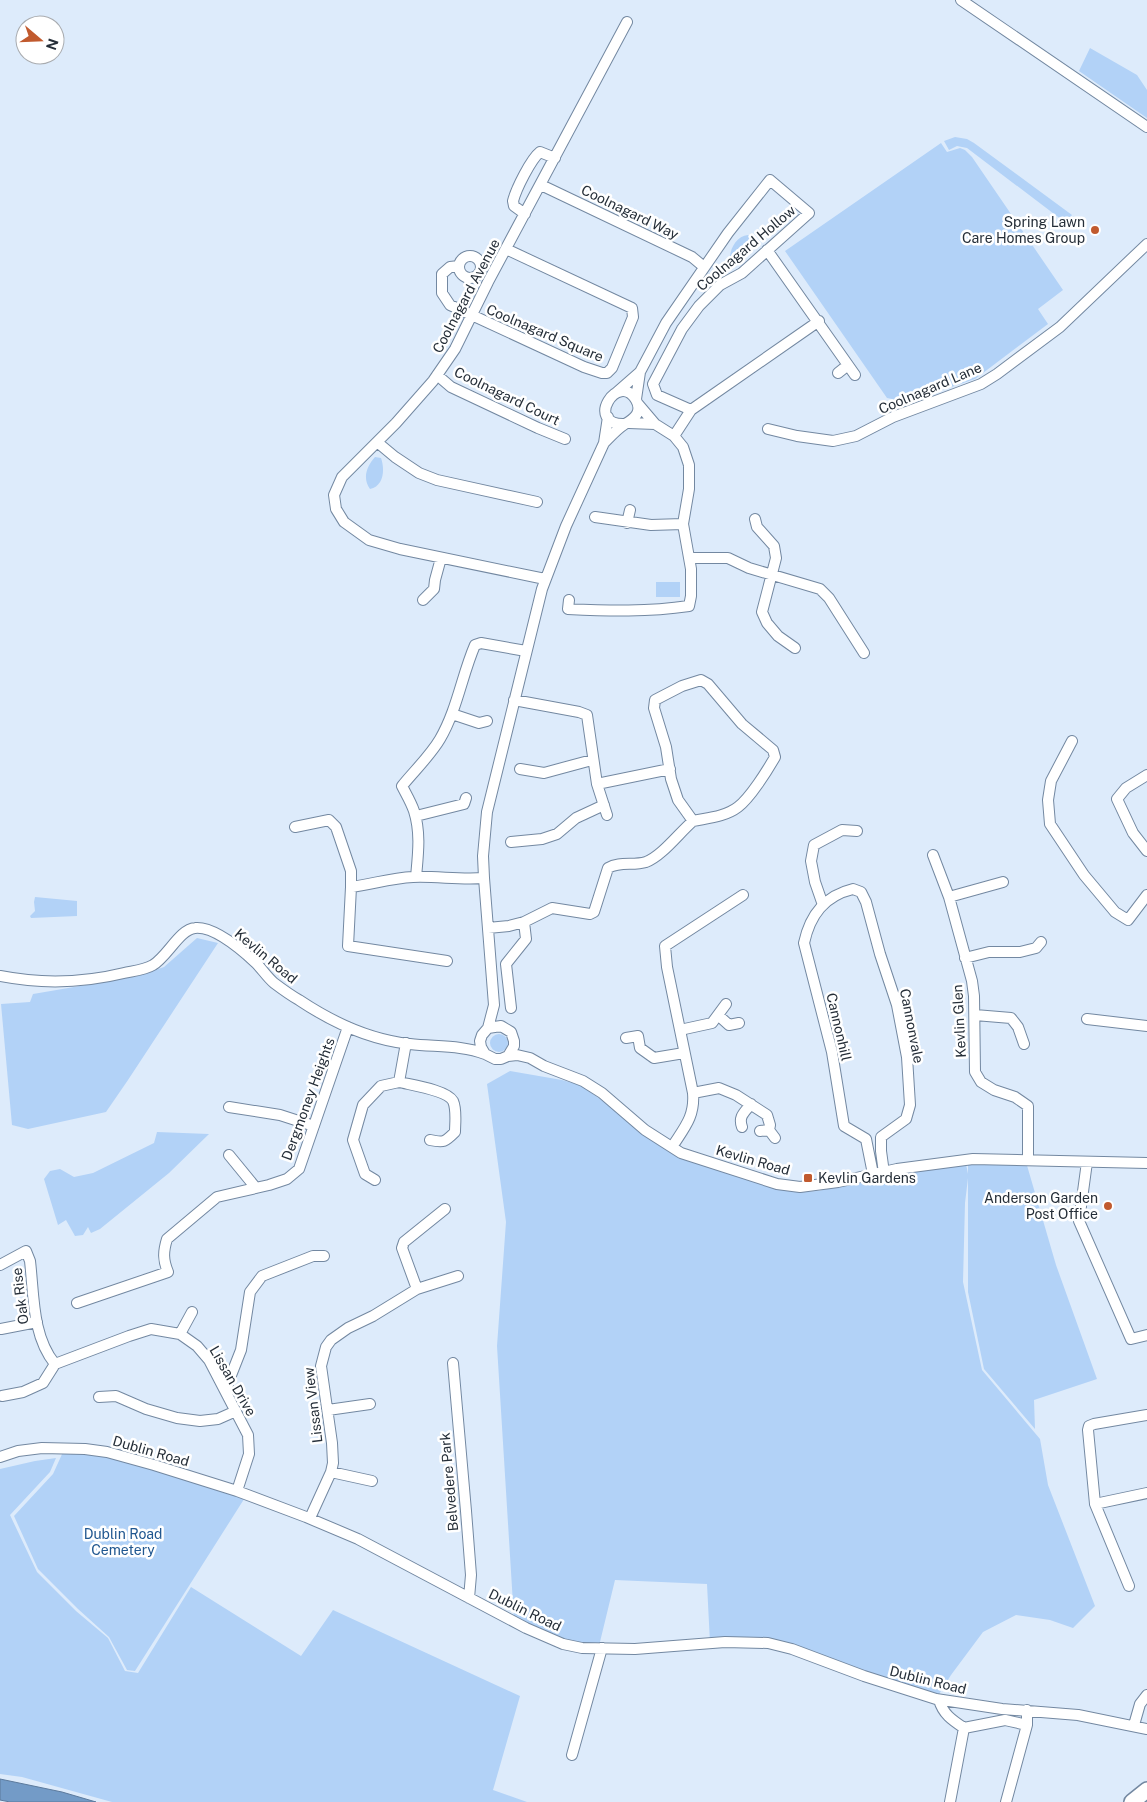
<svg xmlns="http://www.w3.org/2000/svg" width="1147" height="1802" font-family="'Public Sans',sans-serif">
	<rect width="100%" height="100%" fill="#ddebfb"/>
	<!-- green -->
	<path fill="#b2d2f7" d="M1090 48 1137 75 1147 90V118L1079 71Z
		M955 137 967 139 974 143 1072 215 1066 223 967 148 957 146 949 150 944 141Z
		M941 143 947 152 960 148 965 150 972 157 1063 290 1038 309 1048 324 975 379 907 402 887 398 785 251Z
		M748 235 753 239 751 250 742 259 733 260 730 258C730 248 737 236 748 235Z
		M375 457 381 458C385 469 384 486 370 489 362 478 367 466 375 457Z
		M656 582H680V597H656Z
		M35 897 77 901V916L31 918 30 916 35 911 34 902Z
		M197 938 218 943 128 1080 106 1112 28 1129 12 1125 1 1004 30 1002 33 994 39 993 138 976 164 967Z
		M490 1043a9 9 0 1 1 18 0a9 9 0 1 1-18 0Z
		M510 1071 562 1080 580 1085 614 1109 656 1142 797 1192 818 1191 898 1174 966 1164 968 1174V1162H1026L1056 1265 1097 1379 1034 1400 1035 1429 984 1369 968 1292V1178L965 1203 963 1282 982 1370 1040 1439 1048 1485 1095 1606 1073 1628 1050 1620 1016 1615 983 1632 951 1675 936 1699 792 1649 710 1643 707 1584 615 1580 599 1646 582 1648 514 1620 497 1346 506 1222 487 1084Z
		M157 1132 209 1134 169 1173 100 1229 91 1233 88 1227 83 1235 75 1236 66 1220 58 1225 44 1179 50 1171 60 1169 74 1177 93 1173 154 1143Z
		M63 1452 106 1456 246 1496 135 1671 127 1670 109 1637 78 1609 38 1569 14 1516 53 1474Z
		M56 1458 50 1472 10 1515 37 1572 76 1611 108 1638 125 1671 138 1673 191 1587 301 1656 333 1610 520 1696 493 1790 527 1802H112L22 1777 0 1774V1469L35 1461Z"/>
	<!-- water -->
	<path fill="#739bc7" stroke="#5c7a9c" d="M0 1779 62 1792 96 1802H10L0 1800Z"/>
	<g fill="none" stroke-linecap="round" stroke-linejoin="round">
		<defs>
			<path id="minor" d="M961 0 1147 127
				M541 185 692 257 704 267
				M525 214 514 206 513 201C516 189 531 159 540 152L555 158
				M767 250 855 375
				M459 267a11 11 0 1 1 22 0a11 11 0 1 1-22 0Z
				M459 266 450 267 442 274V293L450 305 584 367 602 373H607L612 368 633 317 632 308 506 249
				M838 373 848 365
				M437 375 451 387 538 428 565 439
				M616 393 640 372
				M636 399 640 372 666 323 728 233 770 180 809 213 742 273 720 285 699 306 682 329 653 384 657 395 691 410
				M629 423 655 424
				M768 429 797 436 833 441 856 436 893 417 981 384 997 374 1060 327 1147 244
				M674 436 691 410 819 321
				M377 442 395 457 419 473 437 480 537 502
				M604 443C610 437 617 429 625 424 634 419 643 412 636 400 618 370 584 425 624 424
				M595 517 651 525 683 524
				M755 519 757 527 774 546 776 558 762 612 767 623 778 636 795 648
				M627 523 630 510
				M689 558H728L749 568 820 589 829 598 864 653
				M545 579 400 549 369 540 344 522 336 509 334 495 342 477 396 423 433 381 455 349 488 282 627 22
				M423 600 434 589 435 580 441 558
				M569 600 568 609C609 611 648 612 689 606L691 596V569L683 524 689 489V465L683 447 674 436 655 424 638 404
				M701 680 708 684 742 724 773 750 775 757C767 771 750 798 738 807 725 817 707 818 693 821L678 800 671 779 666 747 654 708 655 700 682 686Z
				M514 700 579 712 587 715 597 784 607 815
				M452 714 479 723 487 721
				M1072 741 1051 781 1048 800 1050 824 1084 875 1115 912 1128 920 1147 895
				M520 769 544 773 592 760
				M1147 775 1126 788 1117 799 1133 833 1147 851
				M597 784 670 769
				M416 816 464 804 466 798
				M295 827 329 820 336 827 351 871V887L348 946 447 961
				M511 842 542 839 557 834 576 818 604 805
				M933 855 949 897 972 981 974 996 975 1072 981 1082 994 1090 1015 1097 1028 1106V1160
				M416 877C418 855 421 833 414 811 411 802 406 794 402 786 414 771 430 756 440 739 457 710 462 675 475 645L481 643 526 651
				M351 887C373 884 391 878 413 877 437 876 460 880 484 878
				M949 897 1003 882
				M823 905 815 882 811 861 814 845 842 830 857 831
				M488 928 509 926 524 922 552 908 590 914 594 912 608 868C620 861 633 866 646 862 662 856 679 833 693 821
				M965 958 989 952H1020L1036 948 1041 942
				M0 976C41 984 83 983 124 973 133 971 145 970 153 965 167 957 180 929 195 928 214 926 243 951 256 963 262 969 267 977 274 983 282 989 290 995 299 1000 332 1022 370 1040 410 1044 435 1047 462 1045 485 1054
				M511 1008 506 964 526 939 524 922
				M718 1015 729 1025 739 1023
				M975 1015 1011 1018 1018 1027 1024 1044
				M1087 1019 1147 1026
				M488 1028 501 1026 511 1032 514 1041V1046L508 1056 501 1059H495L485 1054 481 1047 480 1041 482 1035 488 1028 494 1005 484 878 483 856 487 812 542 589 566 526 604 443 608 417
				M680 1030 712 1023 726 1004
				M626 1038 638 1036 640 1048 654 1058 684 1053
				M508 1056 517 1055 530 1058 544 1066 583 1081 602 1093 645 1130 681 1153 777 1184 800 1187 838 1182 897 1169 973 1159 1147 1163
				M399 1082C411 1085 447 1090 453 1101 457 1110 455 1123 455 1132 445 1142 444 1143 430 1140
				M693 1093 719 1088 736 1095 767 1115 770 1125 769 1130
				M229 1107 280 1115 314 1126
				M742 1127C738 1116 745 1112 751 1104
				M760 1131 769 1130 775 1138
				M672 1147C684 1128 695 1117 693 1093L667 967 665 946 743 895
				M229 1155 256 1188
				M1087 1162 1079 1221 1131 1339 1147 1335
				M873 1174 866 1139 844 1126 832 1052 804 943C810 915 824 896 853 889L861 892 866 902 880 954 897 1005 907 1057 910 1105 906 1119 881 1137V1151L884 1173
				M375 1180 365 1174 353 1140 363 1105 381 1086 399 1082 406 1043
				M0 1265 26 1251 30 1261C34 1295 32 1336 55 1364
				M417 1289 402 1248 404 1242 445 1209
				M77 1303 168 1272C163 1260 163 1252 167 1239L217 1197 269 1185 287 1179 299 1169 348 1027
				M1 1329 37 1322
				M180 1334 192 1312
				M453 1363 466 1511 471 1575 469 1598
				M227 1394 228 1383 241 1350 250 1292 262 1276 313 1256H324
				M2 1396 23 1392 43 1383 55 1364 129 1336 151 1329 180 1334 197 1346 209 1360 248 1435 249 1454 237 1491
				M99 1397 116 1396 146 1409 177 1418 200 1421 218 1419 236 1411
				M328 1410 370 1404
				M0 1457 18 1451 42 1448 85 1449 107 1452 154 1465 237 1491 306 1517 358 1539 526 1628 563 1644 582 1648 635 1649 725 1642 768 1643 792 1649 864 1676 936 1699 1002 1709 1078 1715 1147 1729
				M331 1472 372 1481
				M1095 1504 1147 1493
				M310 1518 331 1472 333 1463 332 1443 321 1366 326 1347 331 1340 348 1328 373 1316 417 1289 458 1276
				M1129 1586 1095 1504 1088 1430 1089 1426 1094 1424 1147 1415
				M939 1700C943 1714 952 1720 964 1728L950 1802
				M1134 1725 1140 1704 1147 1695
				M964 1728 1005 1720 1027 1725
				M572 1755 602 1648
				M1006 1802 1027 1725V1710"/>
			<path id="highway" d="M1132 1802 1147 1790"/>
		</defs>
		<!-- minor casing -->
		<use href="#minor" stroke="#7388a1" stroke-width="12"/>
		<!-- highway casing -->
		<use href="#highway" stroke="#7388a1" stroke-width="18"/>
		<!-- minor -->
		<use href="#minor" stroke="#fff" stroke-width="10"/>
		<!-- highway -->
		<use href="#highway" stroke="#fff" stroke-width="15"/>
	</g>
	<!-- markers -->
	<g fill="#c15a2e" stroke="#fff" stroke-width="2">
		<circle cx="1095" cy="230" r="5"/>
		<rect x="803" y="1173" width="10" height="10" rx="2.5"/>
		<circle cx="1108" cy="1206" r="5"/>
	</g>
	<g text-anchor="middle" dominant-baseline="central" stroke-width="5" stroke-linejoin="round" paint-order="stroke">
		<!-- street labels -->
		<g font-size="14" fill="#252e38" stroke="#fff">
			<text transform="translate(630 212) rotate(26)">Coolnagard Way</text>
			<text transform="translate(746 248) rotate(-40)">Coolnagard Hollow</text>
			<text transform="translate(466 296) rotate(-62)">Coolnagard Avenue</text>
			<text transform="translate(545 333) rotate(23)">Coolnagard Square</text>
			<text transform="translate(930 388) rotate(-23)">Coolnagard Lane</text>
			<text transform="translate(507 396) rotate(26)">Coolnagard Court</text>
			<text transform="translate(266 956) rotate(40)">Kevlin Road</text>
			<text transform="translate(959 1021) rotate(-93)">Kevlin Glen</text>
			<text transform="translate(912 1026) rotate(79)">Cannonvale</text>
			<text transform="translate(839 1027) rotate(77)">Cannonhill</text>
			<text transform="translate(308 1099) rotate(-70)">Dergmoney Heights</text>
			<text transform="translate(753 1160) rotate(16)">Kevlin Road</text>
			<text transform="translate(20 1296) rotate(-97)">Oak Rise</text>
			<text transform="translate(233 1381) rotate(60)">Lissan Drive</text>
			<text transform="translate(313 1405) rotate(-97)">Lissan View</text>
			<text transform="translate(151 1451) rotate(16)">Dublin Road</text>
			<text transform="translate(449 1482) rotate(-95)">Belvedere Park</text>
			<text transform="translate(525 1610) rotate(26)">Dublin Road</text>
			<text transform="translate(928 1680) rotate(14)">Dublin Road</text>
		</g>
		<!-- poi labels -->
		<g font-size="14" fill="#252e38" stroke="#fff" text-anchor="end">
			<text x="1085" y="222">Spring Lawn<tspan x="1085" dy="16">Care Homes Group</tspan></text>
			<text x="818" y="1178" text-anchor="start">Kevlin Gardens</text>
			<text x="1098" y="1198">Anderson Garden<tspan x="1098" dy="16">Post Office</tspan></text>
		</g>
		<!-- park labels -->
		<g font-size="14" fill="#205790" stroke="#fff">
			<text x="123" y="1534">Dublin Road<tspan x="123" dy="16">Cemetery</tspan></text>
		</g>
	</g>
	<!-- north arrow -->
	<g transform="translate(40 40) rotate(109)"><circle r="24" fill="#ffffff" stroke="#a8abaf"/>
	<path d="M0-4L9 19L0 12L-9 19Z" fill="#c15a2e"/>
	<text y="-8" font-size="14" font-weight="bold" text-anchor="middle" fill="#252e38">N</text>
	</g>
</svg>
